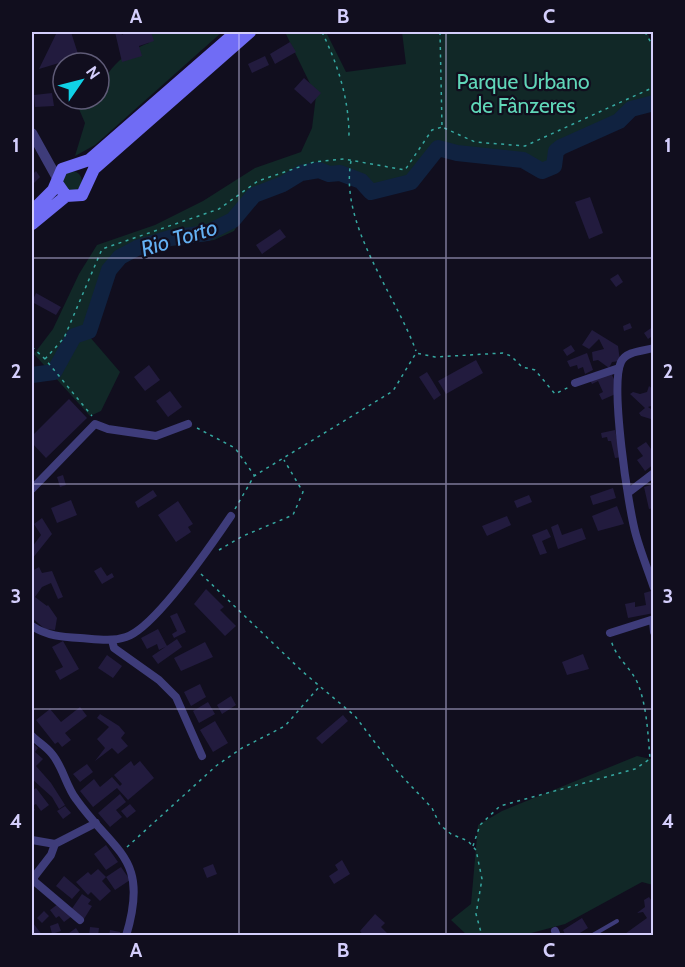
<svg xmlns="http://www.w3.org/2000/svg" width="685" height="967" font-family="Cabin,sans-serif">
	<rect width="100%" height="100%" fill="#110e1e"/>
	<!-- green -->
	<path fill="#112827" d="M151 32H222L95 145 75 156 85 123 79 109 90 99H99C99 74 127 50 149 43Z
		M285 32H326L346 72 406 64 402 32H647L653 45V97L631 102 615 117 555 145 549 162 544 167 521 154 436 143 417 170 407 179 373 185 329 176H308L269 193 247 210 234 231 214 240 162 247 124 260 112 278 89 336 120 372 101 411 90 416 34 354 53 329 79 274 97 245 155 225 203 201 255 168 301 152 312 128 316 96Z
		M62 181a10 10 0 1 1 20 0a10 10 0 1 1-20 0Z
		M637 756 651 759 653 885 642 882 565 924 524 935H467L451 920 471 904 478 825 502 811Z"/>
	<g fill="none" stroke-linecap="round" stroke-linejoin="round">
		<!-- river -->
		<path stroke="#102240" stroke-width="16" d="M32 375 54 372 74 336 89 331 109 270 120 257 137 248 170 238 207 233 233 220 254 195 283 184 301 173 319 170 329 174 340 173 361 181 371 192 411 182 438 148 457 153 523 160 542 171 554 166 556 151 561 147 619 121 631 109 654 103"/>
	</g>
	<!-- building -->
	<path fill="#221b3e" d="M57 32H71L79 57 39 69Z
		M115 32H121L122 35 126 32H151L154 41 139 46 142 56 122 62Z
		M290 42 296 52 275 64 270 54Z
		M265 56 269 65 252 73 248 64Z
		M304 78 321 93 311 104 294 89Z
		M52 93 54 106 35 107 34 95Z
		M36 171 40 177 32 185V175Z
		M590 197 603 233 589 239 575 202Z
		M280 229 286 237 262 254 256 245Z
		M618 274 623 282 616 287 610 279Z
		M36 293 61 307 56 315 32 302Z
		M630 323 632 328 624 331 623 326Z
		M654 326V340L651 337 648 339 644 333Z
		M592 330 618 346 620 361 612 362 609 368 598 360 593 361 592 352 604 349 599 339 589 349 582 345Z
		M571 345 575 351 567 356 563 350Z
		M587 353 593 370 585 374 583 367 578 369 577 365 570 367 567 361Z
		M476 360 483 373 446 394 438 381Z
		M149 365 160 380 145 391 134 377Z
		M613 369 615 374 612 375 620 392 602 400 599 394 603 392 598 381 592 384 590 380Z
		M427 372 441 395 434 400 419 377Z
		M649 386 654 390V405L648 407 654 411V420L641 416 639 413 645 408 630 394 633 392 640 394 647 392Z
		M170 391 182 407 168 417 156 401Z
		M69 399 87 418 46 458 32 443V436Z
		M615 430 622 457 615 458 611 441H608L607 437 602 438 601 433Z
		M646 442 654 453V464L645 471 637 460 643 456 637 448Z
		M63 475 66 485 60 487 57 477Z
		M654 484V508L649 509 644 487Z
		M613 488 616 498 593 505 590 496Z
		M153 490 157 496 138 508 135 502Z
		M529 495 532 502 517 508 514 501Z
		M71 500 77 515 57 523 51 508Z
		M178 501 193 524 188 527 191 532 176 542 158 515Z
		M617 506 624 524 598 531 592 516Z
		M507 516 511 525 487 536 482 526Z
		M42 518 52 534 32 559V547L41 535 34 524Z
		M558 524 562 535 582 528 586 539 558 549 551 527Z
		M547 529 551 537 542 541 547 553 540 555 532 535Z
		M39 567 42 573 52 571 63 597 58 599 51 583 42 587 35 597 47 606 48 605 57 618 55 630 45 629 32 618V571Z
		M101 567 107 576 112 573 114 577 102 584 94 571Z
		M206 589 224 607 220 610 236 626 225 636 194 604Z
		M651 591 654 613 628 618 625 604 635 602V607L646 605 644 593Z
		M177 613 186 632 174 638 172 634 177 631 170 616Z
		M158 629 167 646 159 650 157 644 147 649 141 638Z
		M177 639 182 647 158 664 152 656Z
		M63 641 79 669 60 680 55 671 63 667 52 647Z
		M205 642 213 657 181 671 174 658Z
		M583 654 589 669 567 675 562 662Z
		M107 655 122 666 113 678 98 668Z
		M200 684 206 697 191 706 184 692Z
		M231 696 236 705 222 714 217 705Z
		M208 702 215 714 199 723 193 711Z
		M80 707 87 716 65 733 71 740 62 747 58 742 55 744 36 720 50 709 61 722Z
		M100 714 119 726 125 733 121 738 128 746 118 754 112 748 95 761 105 748 97 739 109 727 97 718Z
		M343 715 348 721 322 744 316 738Z
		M215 721 228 743 213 752 200 730Z
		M33 743 38 748 35 752 43 759 36 766 51 783 65 805 59 809 52 797 32 779Z
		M131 761 134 766 140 761 154 778 128 800 117 788 93 807 80 791 94 779 100 787 112 777 120 786 122 784 114 775Z
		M87 764 93 772 80 782 73 774Z
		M36 788 49 805 41 811 36 804 32 806 35 810 32 812V791Z
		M120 794 126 802 116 810 122 817 110 827 98 813Z
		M130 804 136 811 127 818 121 811Z
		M65 806 71 813 63 819 57 811Z
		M106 845 118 862 106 870 94 854Z
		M342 860 350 874 334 884 329 876 338 870 335 865Z
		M213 864 217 874 207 878 203 868Z
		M121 867 130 880 115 890 106 877Z
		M98 869 106 877 102 881 111 891 100 901 91 892 88 895 76 882 88 872 91 875Z
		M64 876 80 890 72 899 56 886Z
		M82 894 91 900 88 904 92 906 84 919 71 910Z
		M649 897 654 904V936H622L647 918 643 912 637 913 645 907 644 900Z
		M62 901 72 916 64 922 59 916 56 918 50 910Z
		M44 911 49 916 42 923 37 918Z
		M375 914 385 923 381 927 390 936H364L360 931Z
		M582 918 588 928 575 936H566L563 930Z
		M33 923 43 936H32Z
		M58 923 61 931 52 934 50 926Z
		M90 927 99 928 98 936H89Z
		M76 928 81 936H65Z
		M110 930 120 932V936H109Z"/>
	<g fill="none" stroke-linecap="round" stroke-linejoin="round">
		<!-- path -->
		<path stroke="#36a8a1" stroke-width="1.5" stroke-dasharray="3 4.5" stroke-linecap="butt" d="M322 32C338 65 349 99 349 136
			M440 32 442 127 475 142 525 146 654 87
			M645 32 654 48
			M351 161C339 225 395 293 416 351
			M32 347 45 359 92 416
			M45 359 64 338 102 249 219 209 258 181 314 162 344 159 405 170 432 130 442 127
			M197 428 235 448 254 475
			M235 509 254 476 393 391 416 353 435 357 503 353 511 356 522 367 535 370 555 394 569 387
			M219 550 243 536 293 515 303 492 284 460
			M201 574 303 672 355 716 395 769 432 808 440 825 451 834 468 841 476 850 482 879 476 914 482 936
			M473 846 480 825 500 806 635 769 650 759C648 735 647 707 638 684 631 667 616 659 611 640
			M127 847 216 766 242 748 285 726 319 687"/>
		<!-- service -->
		<path stroke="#3e3c7a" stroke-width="4" d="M591 936 617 921"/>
		<!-- minor -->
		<path stroke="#3e3c7a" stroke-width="8" d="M654 348C643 351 626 351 621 362 610 385 628 507 636 535 641 553 648 570 654 588
			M575 383 619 368
			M32 489 95 424 108 429 156 436 188 424
			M629 492 654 473
			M653 620 654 632
			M32 626C47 636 62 637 80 638 95 639 111 642 126 637 155 628 212 544 231 516
			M610 633 654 619
			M112 640 114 648 159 680 176 697 202 756
			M32 736C38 742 47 747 52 754 63 767 66 786 76 799 115 854 150 857 126 936
			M32 840 55 844 96 823
			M55 844 51 855 34 877V881L80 920
			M555 931 557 936"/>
		<!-- tertiary -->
		<path stroke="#3e3c7a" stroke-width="10" d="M32 133 57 178"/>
		<!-- secondary -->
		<path stroke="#706cf5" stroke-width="12" d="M57 183 66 196 82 195 94 169 250 32
			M32 211 53 190 62 169 89 160 236 32
			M32 224 66 196"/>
	</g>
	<!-- grid -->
	<path fill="none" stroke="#d4cefc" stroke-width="1.5" stroke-opacity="0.55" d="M239 32V936M446 32V936M32 258H654M32 484H654M32 709H654"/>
	<g text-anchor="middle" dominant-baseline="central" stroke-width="4.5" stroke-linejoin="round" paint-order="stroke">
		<!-- park labels -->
		<g font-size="21" fill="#60d6b8" stroke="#110e1e">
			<text x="523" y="81">Parque Urbano<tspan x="523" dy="24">de Fânzeres</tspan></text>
		</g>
		<!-- water labels -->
		<g font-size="22" font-style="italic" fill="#64b1f4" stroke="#110e1e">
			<text transform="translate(179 238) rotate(-17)">Rio Torto</text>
		</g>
	</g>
	<!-- border -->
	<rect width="685" height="967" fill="none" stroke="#110e1e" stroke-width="66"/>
	<!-- north arrow -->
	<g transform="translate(81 81) rotate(55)"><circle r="28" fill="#110e1e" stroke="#5f5b77" stroke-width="1.5"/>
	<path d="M0-4.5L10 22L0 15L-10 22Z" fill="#10d1e6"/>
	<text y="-9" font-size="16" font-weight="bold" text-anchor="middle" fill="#d4cefc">N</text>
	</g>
	<rect x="33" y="33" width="619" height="901" fill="none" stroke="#d4cefc" stroke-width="2"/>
	<g font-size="20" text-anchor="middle" font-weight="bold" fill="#d4cefc">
		<text x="136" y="23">A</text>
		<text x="343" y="23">B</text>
		<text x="549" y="23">C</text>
		<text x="16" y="152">1</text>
		<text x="668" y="152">1</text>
		<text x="16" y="378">2</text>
		<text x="668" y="378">2</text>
		<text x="16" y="603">3</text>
		<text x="668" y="603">3</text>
		<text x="16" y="828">4</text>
		<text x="668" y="828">4</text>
		<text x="136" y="957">A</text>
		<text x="343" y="957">B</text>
		<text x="549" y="957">C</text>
	</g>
</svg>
